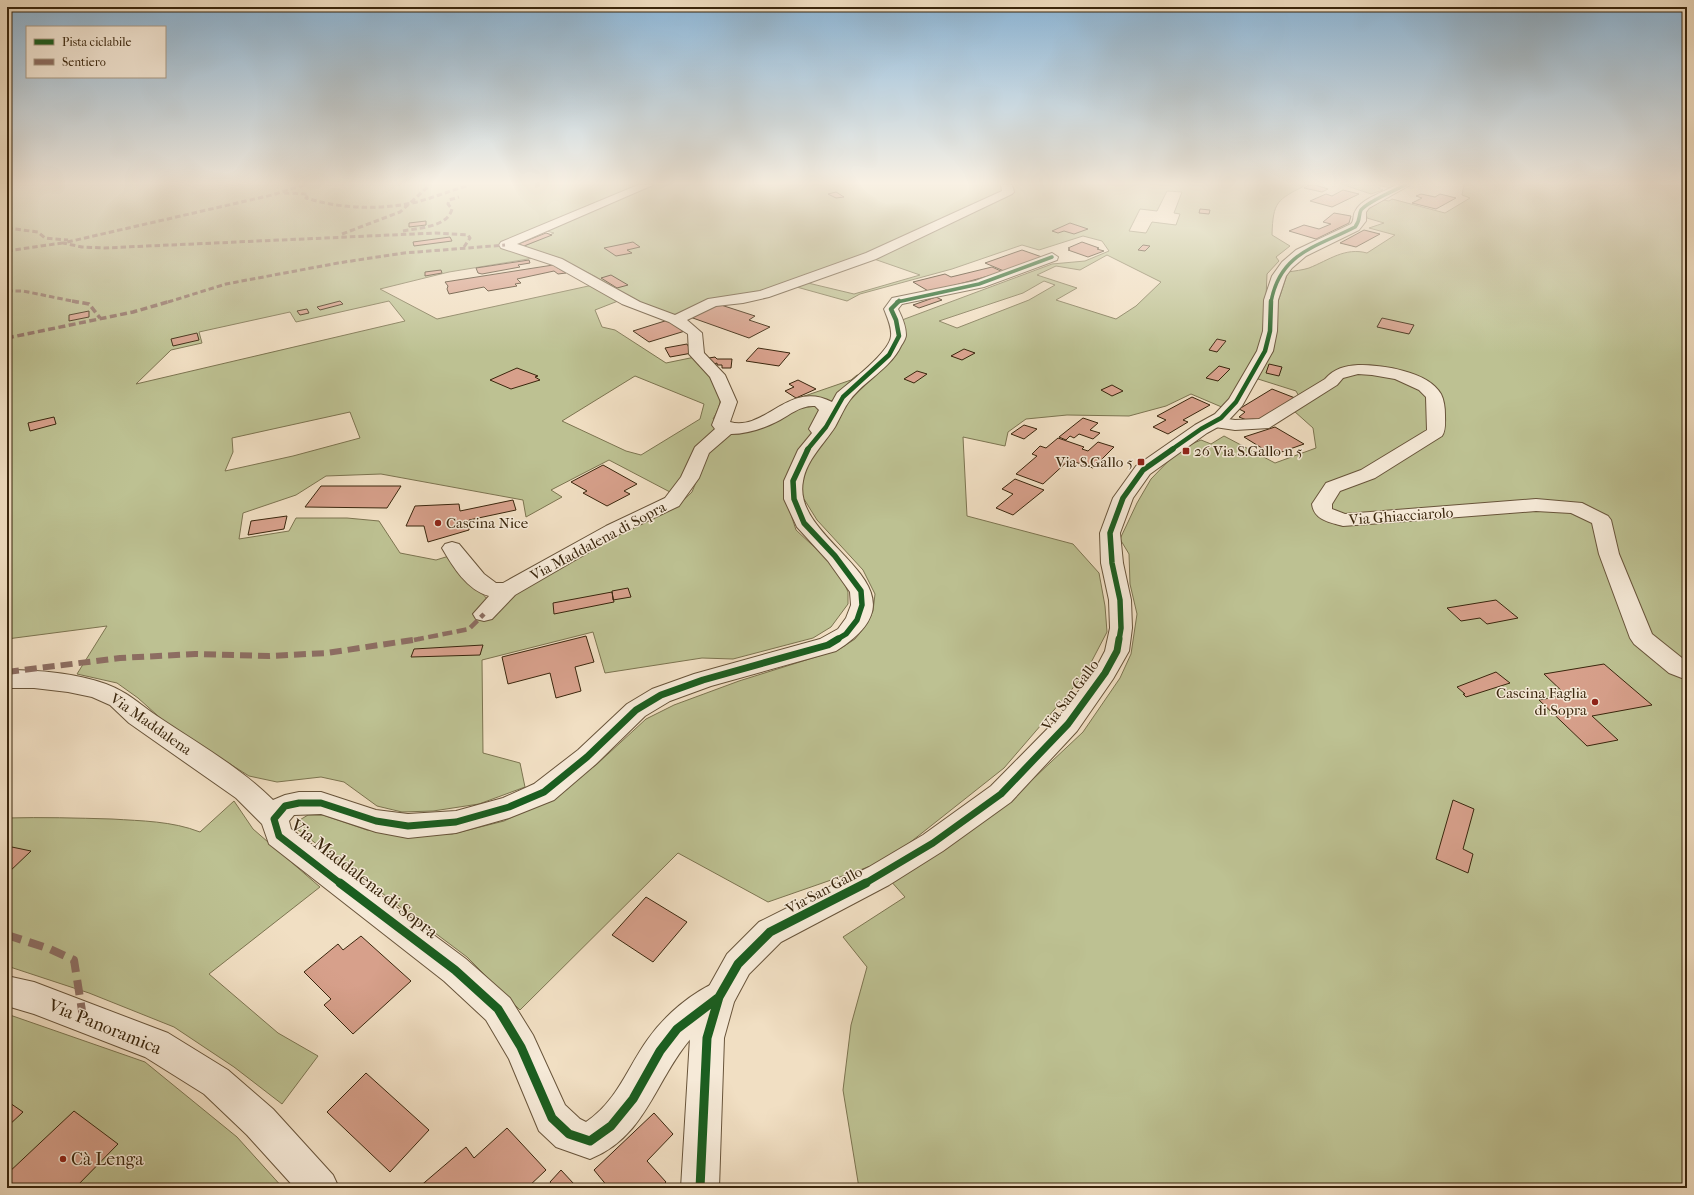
<svg xmlns="http://www.w3.org/2000/svg" width="1694" height="1195" font-family="'IM FELL French Canon',serif">
	<rect width="100%" height="100%" fill="#f1dfc3"/>
	<filter id="stains"><feTurbulence type="fractalNoise" baseFrequency=".005" numOctaves="4"/><feColorMatrix values="0 0 0 0 .2 0 0 0 0 .09 0 0 0 0 .02 0 0 0 .5 -.17"/></filter>
	<radialGradient id="worn" r=".72"><stop offset=".6" stop-color="#630" stop-opacity="0"/><stop offset="1" stop-color="#630" stop-opacity=".3"/></radialGradient>
	<!-- green -->
	<path fill="#bdc192" stroke="#7c7450" fill-rule="evenodd" d="M7 185H1306C1277 200 1273 201 1272 235L1290 246 1276 257 1279 261 1267 274 1264 344 1224 408 1191 394 1166 406 1129 416 1067 415 1026 419 1008 432 1005 446 963 437 967 516 1073 544 1099 573 1105 606 1107 632 1085 674 1004 768 903 848 877 864 768 902 678 853 520 1010 467 957 298 830V821L308 815H323L367 830 402 833 452 834 504 821 544 801 596 765 646 719 674 705 739 681 838 650 855 639 867 624 873 611 875 594 863 570 817 520 804 499H786L796 530 826 558 843 580 848 592V604L831 627 813 638 733 659 702 658 605 673 593 632 482 660 483 753 520 763 525 787 479 804 433 811 402 812 377 806 344 782 321 777 277 782 249 776 167 724 138 698 117 683 77 674 107 626 7 639ZM1167 191 1182 192 1174 213 1180 214 1176 225 1152 222 1146 233 1129 231 1140 209 1157 211ZM539 229 554 233 522 247 573 265 596 277 627 297 675 316 753 295 899 241 793 286 847 301 860 294 952 269 1022 245 1039 250 1083 236 1102 241 1109 251 1085 261 1052 264 902 320 869 378 857 375 851 380C832 387 812 393 793 400 773 408 750 430 728 424V419H713C730 391 716 377 695 357L666 363 615 330 602 327 595 310 618 301 593 285 437 319 380 289 449 272 540 257 513 249 500 247ZM1107 255 1161 282 1136 306 1116 319 1056 300 1077 288 1037 275 1056 266 1080 270ZM874 259 920 275 854 294 808 283ZM1044 281 1055 285 1029 300 957 328 939 321 1023 293ZM389 301 405 321 136 384 171 350 202 343 199 332 290 312 296 322ZM635 376 704 404 700 419 641 455 626 451 562 421ZM350 412 360 438 293 456 225 471 233 452 232 438ZM609 460 670 492 703 465 692 492 675 508 597 544 517 592 488 600 449 556 436 560 400 553 379 521 347 518H296L289 531 239 539 243 513 296 495 326 476 381 474 523 500 526 517 562 497 551 490Z
		M1344 185H1395L1391 188 1382 186 1378 188 1383 190 1371 194Z
		M1464 185H1687V1188H859L843 1090 851 1025 867 967 843 937 905 897 889 879 1018 793 1083 732 1120 678 1131 654 1137 614 1130 584 1129 554 1120 539 1137 503 1151 479 1180 449 1201 440 1211 444 1224 436 1275 463 1316 448 1313 428 1294 411 1301 400 1296 391 1258 379 1271 345 1274 314 1288 272C1294 271 1303 270 1309 268 1329 260 1345 247 1367 253L1395 235 1369 228 1384 223 1367 218 1366 213 1369 208 1383 200 1389 201 1392 199 1445 213 1470 198 1462 195Z
		M234 801 253 829 320 887 209 974 278 1033 318 1056 282 1104 234 1067 174 1027 89 993 7 966V818C42 817 77 818 112 819 142 821 172 821 200 832Z
		M7 1014 145 1062 237 1137 283 1188H7Z"/>
	<!-- building -->
	<path fill="#d7a08b" stroke="#3a260d" d="M1309 185H1315L1328 189 1322 192 1304 188Z
		M1343 190 1359 194 1332 207 1310 201 1326 194 1332 196Z
		M836 192 844 197 836 198 828 194Z
		M1421 194 1435 197 1440 194 1456 198 1436 209 1412 203 1422 198 1416 196Z
		M1200 209 1210 210 1209 214 1199 213Z
		M1334 213 1351 216 1349 223 1316 239 1289 231 1304 225 1319 229 1331 224 1323 222Z
		M426 221V225L409 227V223Z
		M1070 223 1088 229 1074 234 1064 231 1058 233 1052 231Z
		M1364 230 1380 234 1356 247 1340 243Z
		M546 233 552 235 524 246 518 244Z
		M450 237 452 241 414 246 413 242Z
		M633 242 640 247 627 250 632 253 616 256 604 248Z
		M1082 242 1099 248 1097 249 1104 251 1088 257 1068 250 1070 249 1068 248Z
		M1143 245 1150 246 1145 251 1138 250Z
		M1022 250 1042 257 1004 271 985 263Z
		M529 260 530 263 518 265 520 267 482 274 478 273 476 268Z
		M553 265 566 273 558 274 554 271 517 279 521 283 515 284 517 286 488 291 484 287 449 294 447 289 448 286 445 282Z
		M992 267 1003 272 930 292 913 282 945 274 951 277Z
		M441 270 442 273 425 276V272Z
		M611 275 628 285 617 288 601 278Z
		M936 297 942 300 919 308 913 305Z
		M340 301 343 304 320 310 317 307Z
		M718 304 755 316 749 320 770 327 749 338 690 317Z
		M307 309 309 313 300 315 297 311Z
		M89 311V317L69 321V315Z
		M1382 318 1414 325 1409 334 1377 327Z
		M668 320 685 331 649 342 633 331Z
		M197 333 199 340 173 346 171 339Z
		M1217 339 1226 341 1217 352 1209 350Z
		M687 344 692 353 670 357 665 348Z
		M758 348 790 353 779 366 746 361Z
		M964 349 975 353 962 360 951 356Z
		M715 357 717 359H732L731 368H722V365H717V363L714 364 709 358Z
		M1269 364 1282 367 1279 376 1266 373Z
		M1219 366 1230 369 1218 381 1206 378Z
		M517 368 538 376 535 377 540 380 511 389 490 380Z
		M917 371 927 374 914 383 904 379Z
		M798 380 816 389 796 398 785 391 794 387 789 384Z
		M1112 385 1123 391 1112 396 1101 390Z
		M1272 389 1295 398 1258 421H1249L1239 417 1245 412 1239 409Z
		M1192 397 1210 405 1183 420 1188 422 1168 434 1153 427 1166 420 1157 416Z
		M54 417 56 424 30 431 28 423Z
		M1083 418 1098 423 1090 430 1100 433 1093 439 1079 434 1074 438 1070 436 1066 440 1059 437Z
		M1024 425 1037 429 1024 439 1011 434Z
		M1275 427 1304 444 1273 455 1244 437Z
		M1058 438 1084 447 1082 449 1088 451 1098 442 1114 447 1093 468 1069 460 1043 484 1016 474 1037 456 1032 454 1040 446 1046 448Z
		M603 465 637 484 624 491 630 494 607 506 583 493 587 491 571 482Z
		M1015 479 1044 490 1013 515 996 508 1013 494 1002 489Z
		M321 486H401L387 508 305 507Z
		M513 500 516 510 469 520V530L428 542 424 526H406L415 506 459 504 460 511Z
		M287 516 284 529 248 535 251 521Z
		M628 588 631 597 613 600 612 591Z
		M612 592 614 602 554 614 553 603Z
		M1496 600 1518 618 1487 624 1480 618 1461 621 1447 608Z
		M586 636 594 662 575 667 581 691 556 698 550 673 508 684 502 657Z
		M483 645 480 655 411 657 414 649Z
		M1604 664 1652 705 1592 716 1618 740 1587 746 1539 700 1566 695 1544 674Z
		M1496 672 1510 683 1466 697 1463 694H1465L1457 687Z
		M1453 800 1474 809 1463 849 1473 854 1468 873 1436 859Z
		M7 846 31 851 8 873H7Z
		M646 897 687 922 653 962 612 935Z
		M361 936 411 981 353 1034 324 1005 331 999 304 972 338 944 343 950Z
		M366 1073 429 1130 390 1172 327 1112Z
		M7 1101 23 1112 7 1127Z
		M74 1111 118 1144 75 1188H7V1174Z
		M654 1113 673 1134 647 1161 666 1182 660 1188H606L608 1187 594 1170Z
		M507 1128 546 1170 527 1188H418L466 1147 474 1158Z
		M561 1170 574 1184 570 1188H555L550 1182Z"/>
	<g fill="none" stroke-linecap="round" stroke-linejoin="round">
		<defs>
			<path id="minor" d="M638 185H653L517 244 562 259 640 302 675 315 708 299 760 291 866 253 1002 191 1001 185H1012L1014 192 1012 194 876 259 769 297 743 303 716 306 687 320 702 333 704 353 725 375 737 402 730 422C765 432 789 379 832 402L837 393C850 382 890 352 891 336 892 327 887 317 884 309L892 298 975 281 1052 253 1058 257 1057 260 984 287 902 304 898 309C902 317 906 326 906 335 906 338 903 343 901 346 890 369 865 380 850 400 844 408 840 418 835 427 824 444 807 459 803 481 790 545 940 586 836 651L711 686 670 701 645 716 596 764 554 800 509 818 456 833 408 838 376 832 321 814 294 815 289 821 291 829 466 959 510 998 533 1035 565 1105 580 1119 586 1122C618 1100 627 1068 648 1039 665 1015 692 992 719 981L731 986 735 997C734 1000 733 1005 730 1008 719 1022 699 1028 688 1042 654 1084 645 1137 590 1159L556 1147 539 1131 509 1059 486 1020 444 981 269 844 262 824 236 798 129 723 110 705 92 697 68 692 34 688H7V670C40 670 75 673 106 684 128 692 139 704 157 716 197 743 240 767 273 800L285 795 299 792H321L376 810 408 814 456 811 503 798 534 784 578 750 627 704 652 689 694 674 820 639 838 629 846 618 851 605 850 592 828 561 797 527 784 499V481L798 450 812 433 809 429 819 410 815 406C801 405 791 414 780 420 765 428 748 434 731 434L709 453 699 478 679 506 620 534 515 595 492 619 484 621 476 619 473 614 489 596C467 590 453 567 442 548L445 544 452 542 459 544 484 574 496 583H503L606 526 665 498 681 477 695 447 715 429 712 425 721 402 710 377 689 354 688 334 669 322 622 304 553 265 501 248 499 245 501 242Z
				M1358 365C1382 365 1428 371 1441 394 1444 400 1445 408 1445 415 1445 422 1446 430 1442 436L1375 478 1340 491 1332 504V509L1345 514 1536 499 1582 503 1608 516 1611 520 1619 554 1652 634 1687 662V680L1669 673 1634 644 1630 638 1599 554 1592 523 1571 513 1536 511 1343 526C1329 522 1314 520 1312 504L1326 483 1361 470 1427 430 1426 397 1419 390 1395 379 1372 375 1358 374 1343 378 1337 385 1269 428 1235 430 1208 426 1205 422 1208 418 1214 417 1235 420 1259 419 1325 379C1335 368 1345 366 1358 365Z"/>
			<path id="tertiary" d="M1396 185H1410L1369 208 1366 212V221L1359 230 1306 256 1292 268 1286 276 1278 300 1277 331 1273 351 1242 406 1227 422 1207 433 1150 474 1133 498 1120 533 1123 563 1131 600 1132 628 1129 651 1113 679 1077 731 1011 802 943 851 889 885 781 942 749 974 734 1002 724 1038 719 1188H681L690 1038 703 997 727 954 759 922 869 867 923 835 991 786 1059 717 1096 668 1105 651 1110 628 1109 600 1101 563 1100 533 1113 498 1136 466 1195 425 1215 414 1229 399 1257 351 1263 331 1264 300 1272 276 1282 262 1296 250 1351 224C1355 220 1352 215 1356 210 1363 198 1384 192 1396 185Z
				M7 976 34 982 168 1033 228 1070 273 1109 333 1175 339 1188H295L247 1135 204 1094 145 1057 34 1014 7 1006Z"/>
		</defs>
		<!-- minor casing -->
		<use href="#minor" stroke="#68543a" stroke-width="2"/>
		<!-- tertiary casing -->
		<use href="#tertiary" stroke="#68543a" stroke-width="2"/>
		<!-- minor -->
		<use href="#minor" fill="#f6ead8" fill-rule="evenodd"/>
		<!-- tertiary -->
		<use href="#tertiary" fill="#f6ead8" fill-rule="evenodd"/>
		<!-- quiet-far4 -->
		<path stroke="#8d6e63" stroke-width="3" stroke-dasharray="5.5 3" stroke-linecap="butt" d="M304 185 272 195 63 243 82 247 104 248 435 233 468 235 470 238 464 247
			M7 186 9 185
			M284 193 308 194 306 198C341 209 381 210 417 202 435 197 452 190 470 185
			M7 228 38 232 45 238 68 240
			M403 231C418 228 448 227 452 209L448 204 449 200 459 197
			M342 234 400 212 430 185
			M7 251 62 243
			M7 291H23L77 302
			M168 302 226 284 338 263 404 253 505 245"/>
		<!-- quiet-far3 -->
		<path stroke="#8d6e63" stroke-width="3.5" stroke-dasharray="7 3.5" stroke-linecap="butt" d="M72 301 89 304 100 318
			M7 338 133 312 171 301"/>
		<!-- quiet-far2 -->
		<path stroke="#8d6e63" stroke-width="4.5" stroke-dasharray="10 4.5" stroke-linecap="butt" d="M414 640 469 629 484 614"/>
		<!-- quiet-far1 -->
		<path stroke="#8d6e63" stroke-width="6" stroke-dasharray="12 6" stroke-linecap="butt" d="M7 672 120 658 195 654 269 656 327 653 419 639"/>
		<!-- quiet -->
		<path stroke="#8d6e63" stroke-width="8" stroke-dasharray="15 8" stroke-linecap="butt" d="M7 935 50 949 74 960 83 1017"/>
		<defs>
			<path id="cycleway-far4" d="M897 302 979 284 1052 257
				M1271 302C1280 252 1317 247 1355 227 1361 220 1358 216 1361 210 1368 201 1394 191 1405 185"/>
			<path id="cycleway-far3" d="M807 450 826 427 843 397 889 355 899 336 896 320 891 309 899 301
				M1171 450 1201 429 1221 418 1236 402 1265 351 1270 331 1271 301"/>
			<path id="cycleway-far2" d="M808 449 793 481 794 499 804 523 835 556 861 591 862 605 857 620 846 634 836 640
				M1119 640 1121 628 1120 600 1112 563 1110 533 1123 498 1143 470 1173 449"/>
			<path id="cycleway-far1" d="M341 884 279 836 274 819 285 806 299 803H321L376 821 408 826 456 822 509 807 544 792 587 757 636 710 661 695 703 680 828 645 838 639
				M864 884 933 843 1001 794 1068 724 1105 673 1117 651 1119 639"/>
			<path id="cycleway" d="M340 883 455 970 498 1009 521 1047 552 1118 569 1134 590 1141 611 1126 633 1099 660 1051 677 1029 719 997
				M700 1188 707 1038 719 997 738 964 770 932 866 883"/>
		</defs>
		<!-- cycleway-far4 casing -->
		<use href="#cycleway-far4" stroke="#f6ead8" stroke-width="5"/>
		<!-- cycleway-far3 casing -->
		<use href="#cycleway-far3" stroke="#f6ead8" stroke-width="6"/>
		<!-- cycleway-far2 casing -->
		<use href="#cycleway-far2" stroke="#f6ead8" stroke-width="8"/>
		<!-- cycleway-far1 casing -->
		<use href="#cycleway-far1" stroke="#f6ead8" stroke-width="10"/>
		<!-- cycleway casing -->
		<use href="#cycleway" stroke="#f6ead8" stroke-width="12"/>
		<!-- cycleway-far4 -->
		<use href="#cycleway-far4" stroke="#1b5e20" stroke-width="3.5"/>
		<!-- cycleway-far3 -->
		<use href="#cycleway-far3" stroke="#1b5e20" stroke-width="4.5"/>
		<!-- cycleway-far2 -->
		<use href="#cycleway-far2" stroke="#1b5e20" stroke-width="5.5"/>
		<!-- cycleway-far1 -->
		<use href="#cycleway-far1" stroke="#1b5e20" stroke-width="7"/>
		<!-- cycleway -->
		<use href="#cycleway" stroke="#1b5e20" stroke-width="9"/>
	</g>
	<!-- sky -->
	<linearGradient id="sky" x2="0" y2="1"><stop stop-color="#8bb6d8"/><stop offset="0.52" stop-color="#f9f1e4"/><stop offset="1" stop-color="#f9f1e4" stop-opacity="0"/></linearGradient>
	<rect width="1694" height="353" fill="url(#sky)"/>
	<!-- markers -->
	<g fill="#8f2418" stroke="#f6ead8" stroke-width="1.5">
		<rect x="1182" y="447" width="8" height="8" rx="2"/>
		<rect x="1137" y="458" width="8" height="8" rx="2"/>
		<circle cx="438" cy="523" r="4"/>
		<circle cx="1595" cy="702" r="4"/>
		<circle cx="63" cy="1159" r="4"/>
	</g>
	<g text-anchor="middle" dominant-baseline="central" stroke-width="3" stroke-linejoin="round" paint-order="stroke">
		<!-- poi labels -->
		<g font-size="15" fill="#3a260d" stroke="#f6ead8" text-anchor="start">
			<text x="1194" y="451">26 Via S.Gallo n 5</text>
			<text x="1133" y="462" text-anchor="end">Via S.Gallo 5</text>
			<text x="446" y="523">Cascina Nice</text>
			<text x="1587" y="693" text-anchor="end">Cascina Faglia<tspan x="1587" dy="17">di Sopra</tspan></text>
		</g>
		<!-- street labels -->
		<g font-size="15" fill="#3a260d" stroke="#f6ead8">
			<text transform="translate(1401 516) rotate(-4)">Via Ghiacciarolo</text>
			<text transform="translate(598 541) rotate(-28)">Via Maddalena di Sopra</text>
			<text transform="translate(1070 695) rotate(-53)">Via San Gallo</text>
			<text transform="translate(151 724) rotate(35)">Via Maddalena</text>
			<text transform="translate(824 890) rotate(-28)">Via San Gallo</text>
		</g>
		<!-- near-street labels -->
		<g font-size="18" fill="#3a260d" stroke="#f6ead8">
			<text transform="translate(364 879) rotate(38)">Via Maddalena di Sopra</text>
			<text transform="translate(105 1027) rotate(22)">Via Panoramica</text>
		</g>
		<!-- near-poi labels -->
		<g font-size="18" fill="#3a260d" stroke="#f6ead8" text-anchor="start">
			<text x="71" y="1159">Cà Lenga</text>
		</g>
	</g>
	<!-- margin -->
	<rect width="1694" height="1195" fill="none" stroke="#f1dfc3" stroke-width="24"/>
	<rect x="8" y="8" width="1678" height="1179" fill="none" stroke="#3a260d" stroke-width="2"/>
	<rect x="12" y="12" width="1670" height="1171" fill="none" stroke="#3a260d"/>
	<!-- legend -->
	<rect x="26" y="26" width="140" height="52" fill="#f6ead8" stroke="#ab9c87"/>
	<rect x="34" y="39" width="20" height="6" fill="#1b5e20" stroke="#ab9c87"/>
	<text x="62" y="46" font-size="12" fill="#3a260d">Pista ciclabile</text>
	<rect x="34" y="59" width="20" height="6" fill="#8d6e63" stroke="#ab9c87"/>
	<text x="62" y="66" font-size="12" fill="#3a260d">Sentiero</text>
	<rect width="100%" height="100%" filter="url(#stains)"/>
	<rect width="100%" height="100%" fill="url(#worn)"/>
</svg>
